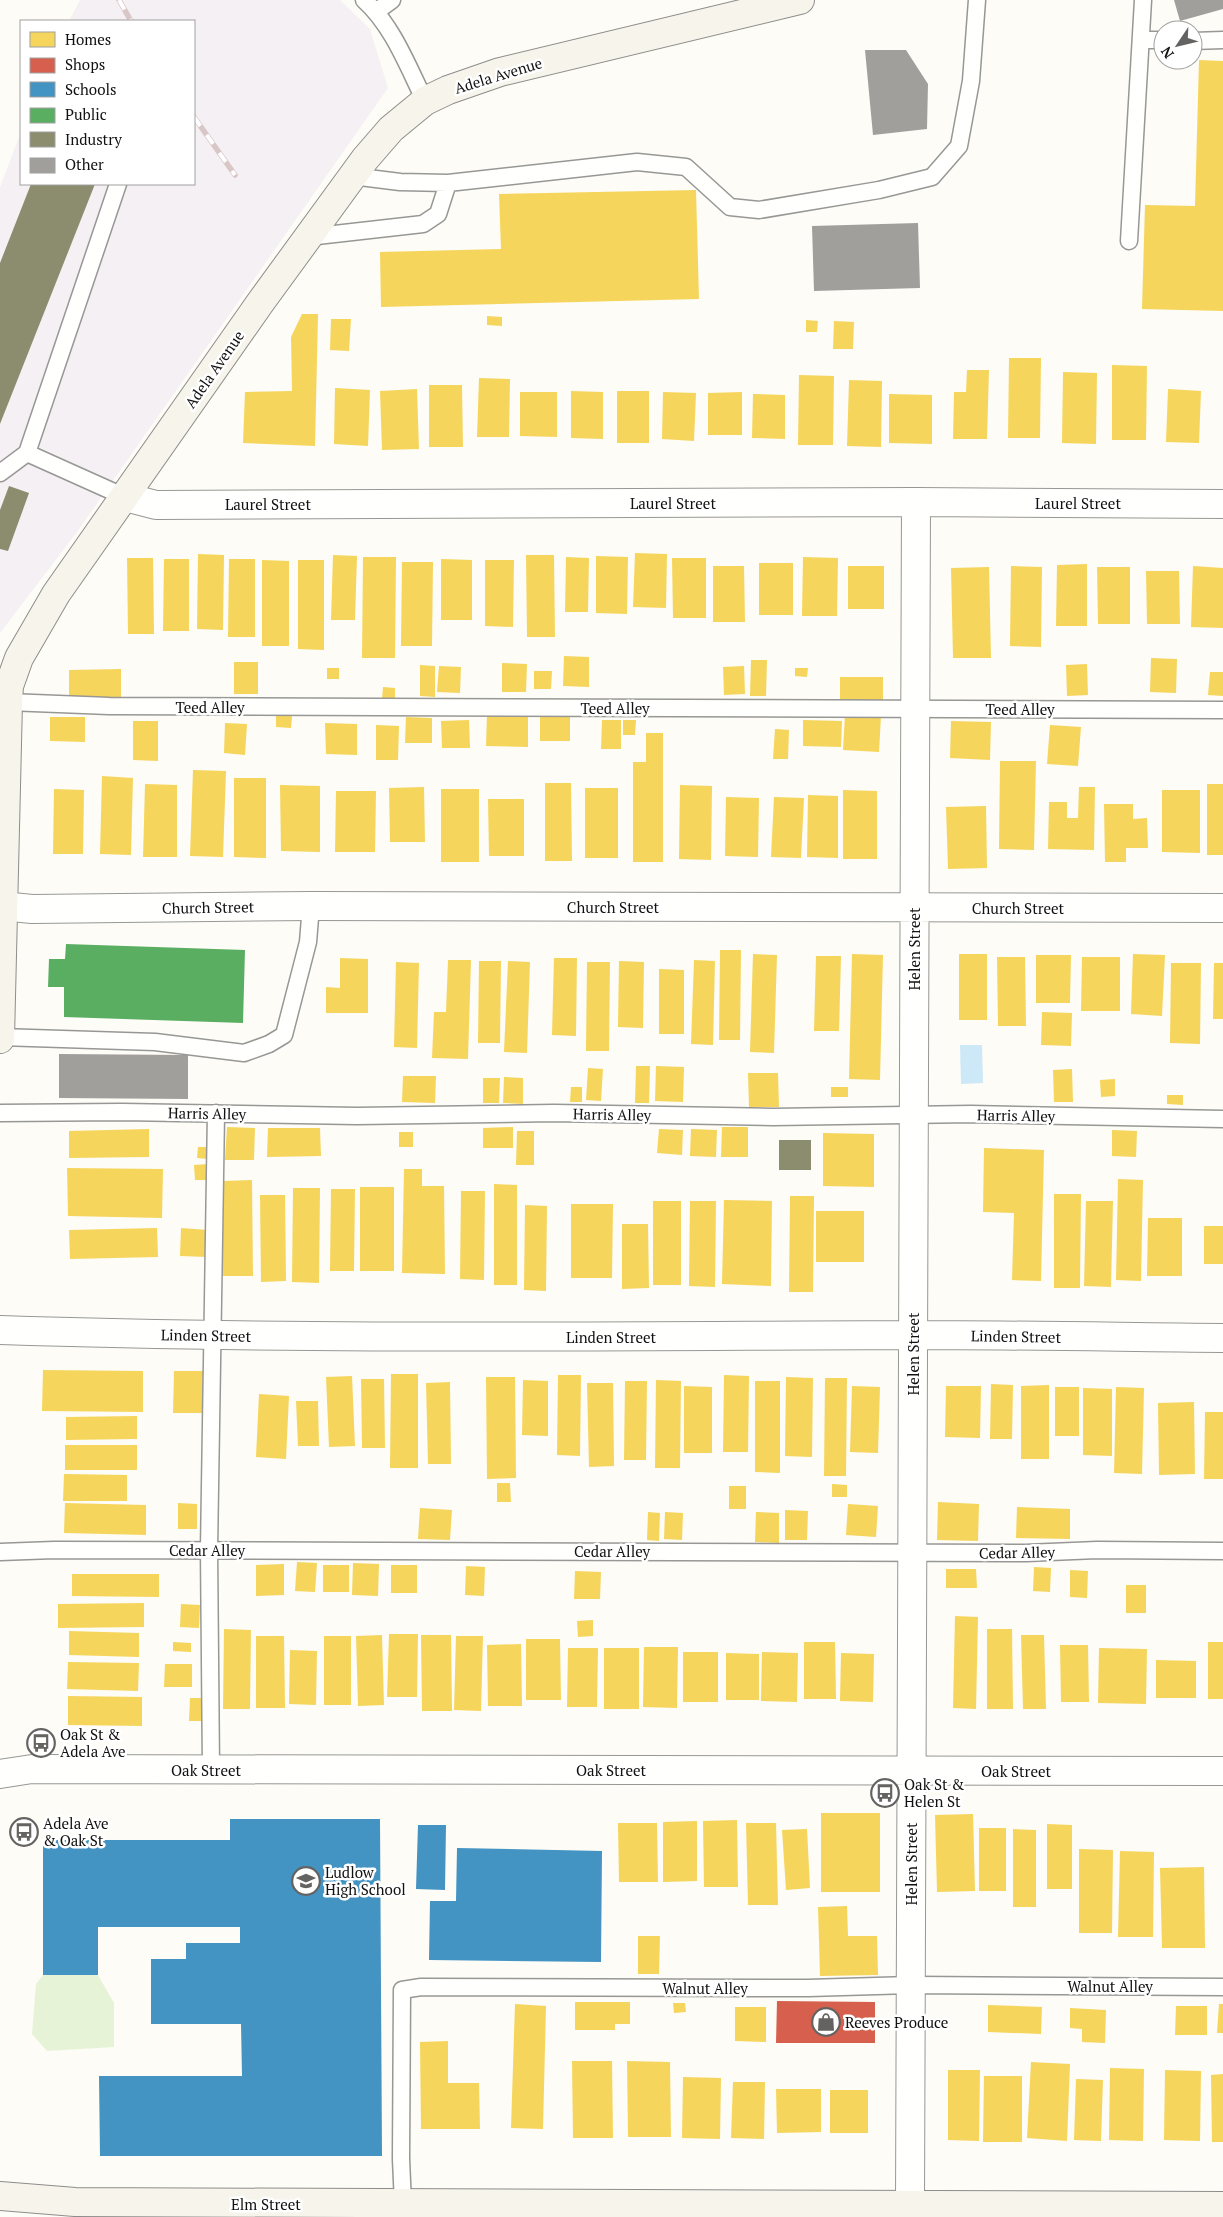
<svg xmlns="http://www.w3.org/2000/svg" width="1223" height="2217" font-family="'PT Serif',serif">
	<rect width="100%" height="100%" fill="#fdfcf7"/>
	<!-- industrial -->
	<path fill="#f5f0f3" d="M80 0H340L370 29 388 88 77 532 0 633V187L21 132V184H194V21H69Z"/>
	<!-- green -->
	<path fill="#e7f3d7" d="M43 1975H98L114 2003V2047L47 2051 32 2034 36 1984Z"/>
	<!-- water -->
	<path fill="#cde8f7" d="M960 1045H982L983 1083 961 1084Z"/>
	<!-- homes -->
	<path fill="#f6d55c" d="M1199 60 1223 61V311L1142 309 1145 205 1195 206Z
		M696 190 699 299 381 307 380 252 501 249 499 194Z
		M302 314H318L315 446 243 443 245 392 292 391 291 337Z
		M487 316 502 317V326L487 325Z
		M331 319H351L349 351 330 350Z
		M806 320 818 321 817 332H806Z
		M834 321 854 322 853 349H833Z
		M1009 358H1041L1040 438H1008Z
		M1112 365 1147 366 1146 440H1112Z
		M967 370H989L987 439H953L954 392H966Z
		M1063 372 1097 373 1096 444 1062 443Z
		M799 375 834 376 833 445H798Z
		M479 378 510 379 509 437H477Z
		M849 380 882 381 881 447 847 446Z
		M429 385H462L463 447H429Z
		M335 388 370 390 368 446 334 444Z
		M417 389 419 449 382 450 380 391Z
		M1168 389 1201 391 1199 443 1166 442Z
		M571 391 603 392V439L571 438Z
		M617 391H649V443H617Z
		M520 392H557V437L520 436Z
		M663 392 696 393 694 441 662 439Z
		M742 392V435H708V393Z
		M753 394 785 395V439L752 438Z
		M889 394 932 395V444L889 443Z
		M635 553 667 554 666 608 633 607Z
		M198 554 224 555 223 630 197 629Z
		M333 555 357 556 355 620H331Z
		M526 555H554L555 637H527Z
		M596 556 628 557 627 614 596 613Z
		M363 557H396L395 658H362Z
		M566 557 589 558 588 612H565Z
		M803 557 838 558 837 616H802Z
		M127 558H153L154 634H128Z
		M672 558H706V618H673Z
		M164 559H189V631H163Z
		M229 559H255V637H228Z
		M441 559 472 560V620H441Z
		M262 560 289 561V646H262Z
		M298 560H324V650L298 649Z
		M485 560H514L513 627 485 626Z
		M402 562H433L432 646H401Z
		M759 563H793V615H759Z
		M1087 564V626H1056L1057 565Z
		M713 566H744L745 622H713Z
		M848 566H884V609H848Z
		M1011 566 1042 567 1041 647 1010 646Z
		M1193 566 1223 568V628L1191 627Z
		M989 567 991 658H953L951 568Z
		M1097 567H1130V624H1098Z
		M1146 571H1179L1180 624H1147Z
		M564 656 589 657V687L563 686Z
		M1151 658 1177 659 1176 693 1150 692Z
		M751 660H767L766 696H750Z
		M234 662H258V694H234Z
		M502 663 527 664 526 692H502Z
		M1087 664 1088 695 1067 696 1066 665Z
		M420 665 435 666V697L420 696Z
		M439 666 461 667 460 693 437 692Z
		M744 666 745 694 724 695 723 667Z
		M327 668H339V679H327Z
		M795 668H808L807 677 795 676Z
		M121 669V698L69 699V670Z
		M534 671H552L551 689H534Z
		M1210 672H1223V696L1208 695Z
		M840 677H883V702L840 701Z
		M383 687 395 688V700L382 699Z
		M570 712V741H540V713Z
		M845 714 881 716 879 752 843 750Z
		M276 715 292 716 291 728 276 727Z
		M487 715 528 716V747L486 746Z
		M50 717H85V742L50 741Z
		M406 717 432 718V743H405Z
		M469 720 470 748H442L441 721Z
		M602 720H621V749H601Z
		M623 720H636L635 735H623Z
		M803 720 842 721 841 747 803 746Z
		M133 721H158V761L133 760Z
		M951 721 991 722 990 760 950 758Z
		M225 723 247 724 245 755 224 753Z
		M325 723 357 724V755L326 754Z
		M376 725 399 726 398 760H376Z
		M1050 725 1081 727 1078 766 1047 764Z
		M775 729 789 730 788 759H773Z
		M646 733H663V862H633V762H646Z
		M1000 761H1036L1034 850 999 849Z
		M193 770 226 771 223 857 190 856Z
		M102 776 133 778 131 855 100 854Z
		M234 778H266V858L234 857Z
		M545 783H571L572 861H545Z
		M145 784 177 785V857H143Z
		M1207 784H1223V855H1207Z
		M280 785 320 786V852L281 851Z
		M680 785 712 786 711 860 679 859Z
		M424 787 425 842H390L389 788Z
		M1079 787H1095L1094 850 1048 849 1049 802H1067V818H1078Z
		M585 788H618V858H585Z
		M54 789 84 790 83 854H53Z
		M441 789H479V862H441Z
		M843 790 877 791V859H843Z
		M1162 790H1200V853L1162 852Z
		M336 791H376L375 852H335Z
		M808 795 838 796V858L807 857Z
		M726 797 759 798 758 857 725 856Z
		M774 797 804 798 801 858 771 857Z
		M488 799H524V856H489Z
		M1104 804H1133V819L1147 818 1148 848H1126V862H1105Z
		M986 806 987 868 948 869 946 807Z
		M720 950H741L740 1040H719Z
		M753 954 777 955 774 1053 750 1052Z
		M852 954 883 955 880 1080 849 1079Z
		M959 954H987V1020H959Z
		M1133 954 1165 955 1162 1016 1131 1014Z
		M1036 955H1071L1070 1003H1036Z
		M816 956H841L839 1031H814Z
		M997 957H1025L1026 1026H998Z
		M1082 957H1120V1011H1081Z
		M340 958 368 959V1013H326V987L340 988Z
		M554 958H577L576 1036 552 1035Z
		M448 960H471L468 1059 432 1058 434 1012H446Z
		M694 960 715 961 713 1045 691 1044Z
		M479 961H501L500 1043H478Z
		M508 961 530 962 527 1053 504 1052Z
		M619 961 644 962 643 1028 618 1027Z
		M396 962 419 963 417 1048 394 1047Z
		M587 962H610L609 1051H586Z
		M1171 963H1201L1200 1044 1170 1043Z
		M1214 963H1223V1019H1213Z
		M659 969 684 970V1034H659Z
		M1042 1012 1072 1013 1071 1046 1041 1045Z
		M636 1066H650L649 1103H635Z
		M656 1066 684 1067 683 1102 655 1101Z
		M588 1068 603 1069 601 1101 586 1100Z
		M1072 1069 1073 1102H1054L1053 1070Z
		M748 1073H778L779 1107H749Z
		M403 1076H436L435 1103 402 1102Z
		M504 1077 523 1078V1104L503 1103Z
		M483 1078H500L499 1103H483Z
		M1115 1079V1096L1101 1097 1100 1080Z
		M571 1087H582V1102H570Z
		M831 1087H848V1097H831Z
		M1167 1095H1183V1105L1167 1104Z
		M227 1127 255 1128 254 1160H225Z
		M513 1127V1148H483V1128Z
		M722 1127H748V1157H721Z
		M268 1128H320L321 1156 267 1157Z
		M149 1129V1157L69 1158V1131Z
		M659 1129 683 1130 682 1155 657 1153Z
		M691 1129 717 1130 716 1157 690 1156Z
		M1112 1130 1137 1131 1136 1157 1112 1156Z
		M517 1131H534V1165H516Z
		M399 1132H413V1147H399Z
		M823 1133 874 1134V1187L823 1186Z
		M198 1147H209L208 1159 197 1158Z
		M984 1148 1044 1150 1041 1281 1012 1280 1014 1213 983 1212Z
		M208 1164 209 1180H195L194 1165Z
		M67 1168 163 1169 162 1218 68 1216Z
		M404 1169H422V1186H444L445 1274 402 1273Z
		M1118 1179 1143 1180 1141 1281 1116 1280Z
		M252 1180 253 1276H223V1181Z
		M494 1184 517 1185V1285H494Z
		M360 1187H394V1271H360Z
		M293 1188H320L319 1283 292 1282Z
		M331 1189H355L354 1271H330Z
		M461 1191H485L484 1280 460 1279Z
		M1054 1194H1081L1080 1288H1054Z
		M260 1195H285L286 1281 261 1282Z
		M790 1196H814L813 1292H789Z
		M724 1200 772 1201 771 1286 722 1284Z
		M653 1201H681V1285H653Z
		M690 1201H716L715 1287 689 1286Z
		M1086 1201H1113L1111 1287 1084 1286Z
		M571 1204H613L612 1278H571Z
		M525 1205 547 1206 546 1291 524 1290Z
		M816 1211H864V1262H816Z
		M1148 1218H1182V1276H1147Z
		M622 1224H648L649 1288 622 1289Z
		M1204 1226H1223V1264H1204Z
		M157 1228 158 1257 70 1259 69 1230Z
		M181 1228 208 1230 207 1257 180 1256Z
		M43 1370 143 1371V1412L42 1411Z
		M174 1371H203L202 1413H173Z
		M391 1374H418V1468H390Z
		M558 1375H581L580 1456 557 1455Z
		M724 1375 749 1376 748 1452H723Z
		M352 1376 355 1446 329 1447 326 1377Z
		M486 1377H515L516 1478 487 1479Z
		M786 1377 813 1378 812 1457 785 1456Z
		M825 1378H847L846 1476H824Z
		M361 1379H384L385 1448H362Z
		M523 1380 548 1381V1436L522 1435Z
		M656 1380 681 1381 680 1468H655Z
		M625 1381H647L646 1460H624Z
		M755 1381H780V1473L755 1472Z
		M450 1382 451 1464H428L426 1383Z
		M587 1383H613L614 1466 589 1467Z
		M991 1384 1013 1385 1012 1439H990Z
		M1049 1385V1459H1021V1386Z
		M684 1386 712 1387V1453H684Z
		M852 1386 880 1387 878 1453 850 1452Z
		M946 1386H981L980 1438 945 1437Z
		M1055 1387H1079V1436H1055Z
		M1116 1387 1144 1388 1142 1474 1114 1473Z
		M1083 1388 1112 1389V1456L1083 1455Z
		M259 1394 289 1396 286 1459 256 1457Z
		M296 1401H318L319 1446H298Z
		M1194 1402 1195 1474 1159 1475 1158 1403Z
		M1205 1412H1223V1479H1204Z
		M137 1416V1439L66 1440V1417Z
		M65 1445H137V1470H65Z
		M64 1474 127 1475V1501H63Z
		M497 1483H510L511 1502H497Z
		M832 1484 847 1485V1497H832Z
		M729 1486H746V1509H729Z
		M938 1502 979 1504 978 1541 937 1540Z
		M65 1503 146 1505V1535L64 1533Z
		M178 1503 197 1504V1529H178Z
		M848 1504 878 1506 876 1537 846 1535Z
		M1017 1507 1070 1509V1539L1016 1538Z
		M420 1508 452 1510 450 1540 418 1539Z
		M785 1510 808 1511 807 1540H785Z
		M648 1512 660 1513 659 1541 647 1540Z
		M665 1512 683 1513 682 1540 664 1539Z
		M756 1512 779 1513V1543L755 1542Z
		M297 1562 317 1563 315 1592 295 1591Z
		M353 1563 379 1564 378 1596 352 1595Z
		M284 1564V1595L256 1596V1565Z
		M323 1565H349V1592H323Z
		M391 1565H417V1593H391Z
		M466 1566 485 1567 484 1596 465 1595Z
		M1034 1567 1051 1568 1050 1592 1033 1591Z
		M946 1569H976L977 1588H946Z
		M1070 1570 1088 1571 1087 1598 1070 1597Z
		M575 1571 601 1572 600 1599H574Z
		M72 1574H159V1597L72 1596Z
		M1126 1585H1146V1613H1126Z
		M144 1603V1627L58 1628V1604Z
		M181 1604 200 1605 199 1628 180 1627Z
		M955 1616 978 1617 976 1709 953 1708Z
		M593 1620V1636L578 1637 577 1621Z
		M224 1629 251 1630 250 1709H223Z
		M987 1629H1012L1013 1709H987Z
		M69 1631 139 1633V1657L69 1655Z
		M389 1634H418L417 1697H387Z
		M382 1635 384 1705 358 1706 356 1636Z
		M421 1635H451L452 1711H422Z
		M1021 1635H1044L1046 1709H1023Z
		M256 1636H284L285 1708H256Z
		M324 1636H351V1705H324Z
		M456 1636H483L481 1711 454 1710Z
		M526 1639H560L561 1700H526Z
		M173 1642 191 1643V1652L173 1651Z
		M804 1642H835L836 1699H804Z
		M1208 1642H1223V1699H1208Z
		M521 1644 522 1706H488L487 1645Z
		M1060 1645H1088L1089 1702H1061Z
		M644 1647H678L677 1708 643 1707Z
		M568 1648H598L597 1707H567Z
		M604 1648H639V1709H604Z
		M1099 1648 1147 1649 1146 1704 1098 1703Z
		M290 1650 317 1651 316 1705 289 1704Z
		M683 1652H718V1702H683Z
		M762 1652 798 1653 797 1702 761 1701Z
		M726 1653 759 1654V1700H726Z
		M841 1653 874 1654 873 1702 840 1701Z
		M1156 1660 1196 1661V1698H1156Z
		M68 1662 139 1663 138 1691 67 1689Z
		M165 1664H192V1687H164Z
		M68 1696 142 1697V1726L68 1725Z
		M190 1698H205L204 1721H189Z
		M821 1813H880V1892H821Z
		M973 1814 975 1891 937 1892 935 1815Z
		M737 1820 738 1887H704L703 1821Z
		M697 1821V1881L663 1882V1822Z
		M618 1823H657L658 1882H619Z
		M746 1823H776L778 1905H748Z
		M1047 1824 1072 1825V1889H1047Z
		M979 1828H1006V1891H979Z
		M807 1829 810 1888 786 1890 782 1830Z
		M1013 1829 1036 1830V1907H1013Z
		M1079 1849 1113 1850 1112 1933H1079Z
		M1120 1851 1154 1852 1153 1937H1118Z
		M1204 1867 1205 1948H1162L1160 1868Z
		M847 1906 848 1936H877L878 1975 820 1976 818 1907Z
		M638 1936H660L659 1974H638Z
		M575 2002H630V2024H615V2030H575Z
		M673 2003H685L686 2012 674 2013Z
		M515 2004 546 2006 543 2129 511 2128Z
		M1219 2004H1223V2033H1217Z
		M988 2005 1042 2007 1041 2034 988 2032Z
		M1176 2006H1207V2035H1175Z
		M735 2007H766V2042L735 2041Z
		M1070 2008 1106 2010 1105 2043 1082 2042V2029L1070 2028Z
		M448 2041V2083H479L480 2129H421L420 2042Z
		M572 2061H612L613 2138H573Z
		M627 2061 670 2062 671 2137H628Z
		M1031 2062 1070 2064 1067 2141 1027 2138Z
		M1110 2068 1144 2069 1143 2141 1109 2140Z
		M948 2070H980L979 2141 948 2140Z
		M1165 2070 1201 2071 1200 2141 1164 2140Z
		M1223 2074V2142H1212L1211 2075Z
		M984 2076H1022V2142H983Z
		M683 2077 721 2078 720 2139 682 2138Z
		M1076 2079 1103 2080 1101 2141 1074 2140Z
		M733 2082H765L764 2139 731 2138Z
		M776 2089H821V2132L777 2133Z
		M830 2090H868V2133H830Z"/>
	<!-- shops -->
	<path fill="#d6604d" d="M777 2001 875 2002V2043H776Z"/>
	<!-- schools -->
	<path fill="#4393c3" d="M230 1819H380L382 2156H100L99 2076H242L241 2024H151V1959H186V1943H240V1927H98V1975H43V1840H230Z
		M418 1825H446L445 1890 416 1889Z
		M457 1848 602 1851 601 1962 429 1960 430 1901H456Z"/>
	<!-- public -->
	<path fill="#5aae61" d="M66 944 245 950 243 1023 64 1017V987H48L49 959H65Z"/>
	<!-- industry -->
	<path fill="#8c8c6e" d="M31 184H95L0 424V263Z
		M9 486 29 493 8 551 0 549V510Z
		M779 1140H811V1170H779Z"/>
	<!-- building -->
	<path fill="#a19f9c" d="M1174 0H1223V9L1180 21Z
		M865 50H906L928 84 927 129 873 135Z
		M918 223 920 288 814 291 812 226Z
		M59 1054 188 1055V1099L59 1098Z"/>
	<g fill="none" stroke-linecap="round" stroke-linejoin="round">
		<defs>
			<path id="lane" d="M364 0C393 26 408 67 425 101
				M377 11 392 0
				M1142 40H1163
				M1193 41 1223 40
				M352 176 400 182 448 183 637 162 686 167 730 207 759 210 879 190 932 177 959 146 971 81 977 0
				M308 237 423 224 438 214 448 183
				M1129 241 1143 0
				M27 453 125 497
				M0 473 27 453 118 184
				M8 702 109 706 1223 710
				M0 1037 155 1042 244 1053 269 1044 284 1035 308 942 311 906
				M0 1113 122 1112 357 1116 554 1113 773 1117 971 1114 1223 1119
				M0 1552 54 1550 1026 1553 1097 1550 1223 1551
				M211 1770 209 1550 216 1113
				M403 2204 401 2159 402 1990 421 1987 808 1988 911 1985 1223 1987"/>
			<path id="street" d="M125 497 156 505 916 502 1223 504
				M2 906 32 909 311 906 1223 908
				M0 1330C303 1340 606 1336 910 1335 1014 1335 1119 1337 1223 1338
				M0 1774 32 1769 1223 1771
				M910 2205 916 502"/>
			<path id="secondary" d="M0 1039 8 702 9 686 19 658 56 594 260 303 365 159 391 129 425 101 448 90 500 72 800 0
				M0 2196 75 2202 1223 2206"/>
		</defs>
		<!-- lane casing -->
		<use href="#lane" stroke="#979795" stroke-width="19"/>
		<!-- street casing -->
		<use href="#street" stroke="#979795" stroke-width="30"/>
		<!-- secondary casing -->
		<use href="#secondary" stroke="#8e8d8b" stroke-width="30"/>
		<!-- lane -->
		<use href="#lane" stroke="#fffffe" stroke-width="16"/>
		<!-- street -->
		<use href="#street" stroke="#fffffe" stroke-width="28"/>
		<!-- secondary -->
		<use href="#secondary" stroke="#f6f4eb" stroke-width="28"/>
		<defs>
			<path id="rail" d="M119 0 131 21
				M194 117 235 175"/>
		</defs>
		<!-- rail casing -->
		<use href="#rail" stroke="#d9c6c7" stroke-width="5.5"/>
		<!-- rail -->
		<use href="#rail" stroke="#fff" stroke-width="4" stroke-dasharray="11" stroke-linecap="butt"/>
	</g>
	<!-- icons -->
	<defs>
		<symbol id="bus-ring" viewBox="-11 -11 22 22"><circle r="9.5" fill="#fff" stroke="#646362" stroke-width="1.5"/><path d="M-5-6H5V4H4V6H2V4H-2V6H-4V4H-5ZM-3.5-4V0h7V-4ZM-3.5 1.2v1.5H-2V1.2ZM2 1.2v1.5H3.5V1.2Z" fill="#646362"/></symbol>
		<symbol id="school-ring" viewBox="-11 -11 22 22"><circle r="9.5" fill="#fff" stroke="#646362" stroke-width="1.5"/><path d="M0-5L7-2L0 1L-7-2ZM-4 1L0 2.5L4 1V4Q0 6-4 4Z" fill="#646362"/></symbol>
		<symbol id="shop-ring" viewBox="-11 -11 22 22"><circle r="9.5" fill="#fff" stroke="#646362" stroke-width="1.5"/><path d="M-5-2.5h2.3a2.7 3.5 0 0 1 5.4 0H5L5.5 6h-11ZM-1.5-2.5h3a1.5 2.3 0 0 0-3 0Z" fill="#646362"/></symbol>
	</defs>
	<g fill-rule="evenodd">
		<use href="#bus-ring" x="25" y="1727" width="32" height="32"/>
		<use href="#bus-ring" x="869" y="1777" width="32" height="32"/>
		<use href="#bus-ring" x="8" y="1816" width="32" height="32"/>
		<use href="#school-ring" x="290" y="1865" width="32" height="32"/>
		<use href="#shop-ring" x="810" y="2006" width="32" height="32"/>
	</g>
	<g text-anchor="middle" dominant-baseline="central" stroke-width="5" stroke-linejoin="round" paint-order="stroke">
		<!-- street labels -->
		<g font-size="15" fill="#111" stroke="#fff">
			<text transform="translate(498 75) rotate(-17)">Adela Avenue</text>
			<text transform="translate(214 369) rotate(-55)">Adela Avenue</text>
			<text x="673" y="503">Laurel Street</text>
			<text x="1078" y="503">Laurel Street</text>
			<text x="268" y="504">Laurel Street</text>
			<text x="210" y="707">Teed Alley</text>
			<text x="615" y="708">Teed Alley</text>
			<text x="1020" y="709">Teed Alley</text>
			<text transform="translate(208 907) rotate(-1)">Church Street</text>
			<text x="613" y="907">Church Street</text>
			<text x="1018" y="908">Church Street</text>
			<text transform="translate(914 949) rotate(-90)">Helen Street</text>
			<text transform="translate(207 1113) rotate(1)">Harris Alley</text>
			<text transform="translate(612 1114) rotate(1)">Harris Alley</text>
			<text transform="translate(1016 1115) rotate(1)">Harris Alley</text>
			<text transform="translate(206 1335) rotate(1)">Linden Street</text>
			<text transform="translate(1016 1336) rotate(1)">Linden Street</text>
			<text x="611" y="1337">Linden Street</text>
			<text transform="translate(913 1354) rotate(-90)">Helen Street</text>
			<text x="207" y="1550">Cedar Alley</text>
			<text x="612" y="1551">Cedar Alley</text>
			<text transform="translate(1017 1552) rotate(-1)">Cedar Alley</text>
			<text x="206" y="1770">Oak Street</text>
			<text x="611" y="1770">Oak Street</text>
			<text x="1016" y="1771">Oak Street</text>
			<text transform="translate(911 1864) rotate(-90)">Helen Street</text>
			<text x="1110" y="1986">Walnut Alley</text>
			<text x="705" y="1988">Walnut Alley</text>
			<text x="266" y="2204">Elm Street</text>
		</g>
		<!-- poi labels -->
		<g font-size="15" fill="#111" stroke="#fff" text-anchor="start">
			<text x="60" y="1734">Oak St &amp;<tspan x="60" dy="17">Adela Ave</tspan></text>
			<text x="904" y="1784">Oak St &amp;<tspan x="904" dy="17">Helen St</tspan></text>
			<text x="43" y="1823">Adela Ave<tspan x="43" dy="17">&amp; Oak St</tspan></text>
			<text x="325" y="1872">Ludlow<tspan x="325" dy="17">High School</tspan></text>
			<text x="845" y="2022">Reeves Produce</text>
		</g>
	</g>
	<!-- legend -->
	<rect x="20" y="20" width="175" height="165" fill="#ffffff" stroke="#a0a0a0"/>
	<rect x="30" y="32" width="25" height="15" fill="#f6d55c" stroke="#a0a0a0"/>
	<text x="65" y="45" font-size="15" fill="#111111">Homes</text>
	<rect x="30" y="58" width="25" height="15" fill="#d6604d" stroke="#a0a0a0"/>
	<text x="65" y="70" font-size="15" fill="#111111">Shops</text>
	<rect x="30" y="82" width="25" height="15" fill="#4393c3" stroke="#a0a0a0"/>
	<text x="65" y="95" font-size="15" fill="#111111">Schools</text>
	<rect x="30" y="108" width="25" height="15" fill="#5aae61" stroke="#a0a0a0"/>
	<text x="65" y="120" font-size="15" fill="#111111">Public</text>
	<rect x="30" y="132" width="25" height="15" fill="#8c8c6e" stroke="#a0a0a0"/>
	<text x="65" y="145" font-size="15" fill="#111111">Industry</text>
	<rect x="30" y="158" width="25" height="15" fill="#a19f9c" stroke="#a0a0a0"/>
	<text x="65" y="170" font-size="15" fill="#111111">Other</text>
	<!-- north arrow -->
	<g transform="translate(1178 45) rotate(235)"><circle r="24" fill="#ffffff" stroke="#a0a0a0"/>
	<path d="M0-4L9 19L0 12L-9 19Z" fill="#646362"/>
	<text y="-8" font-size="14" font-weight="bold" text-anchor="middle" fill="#111111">N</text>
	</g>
</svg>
